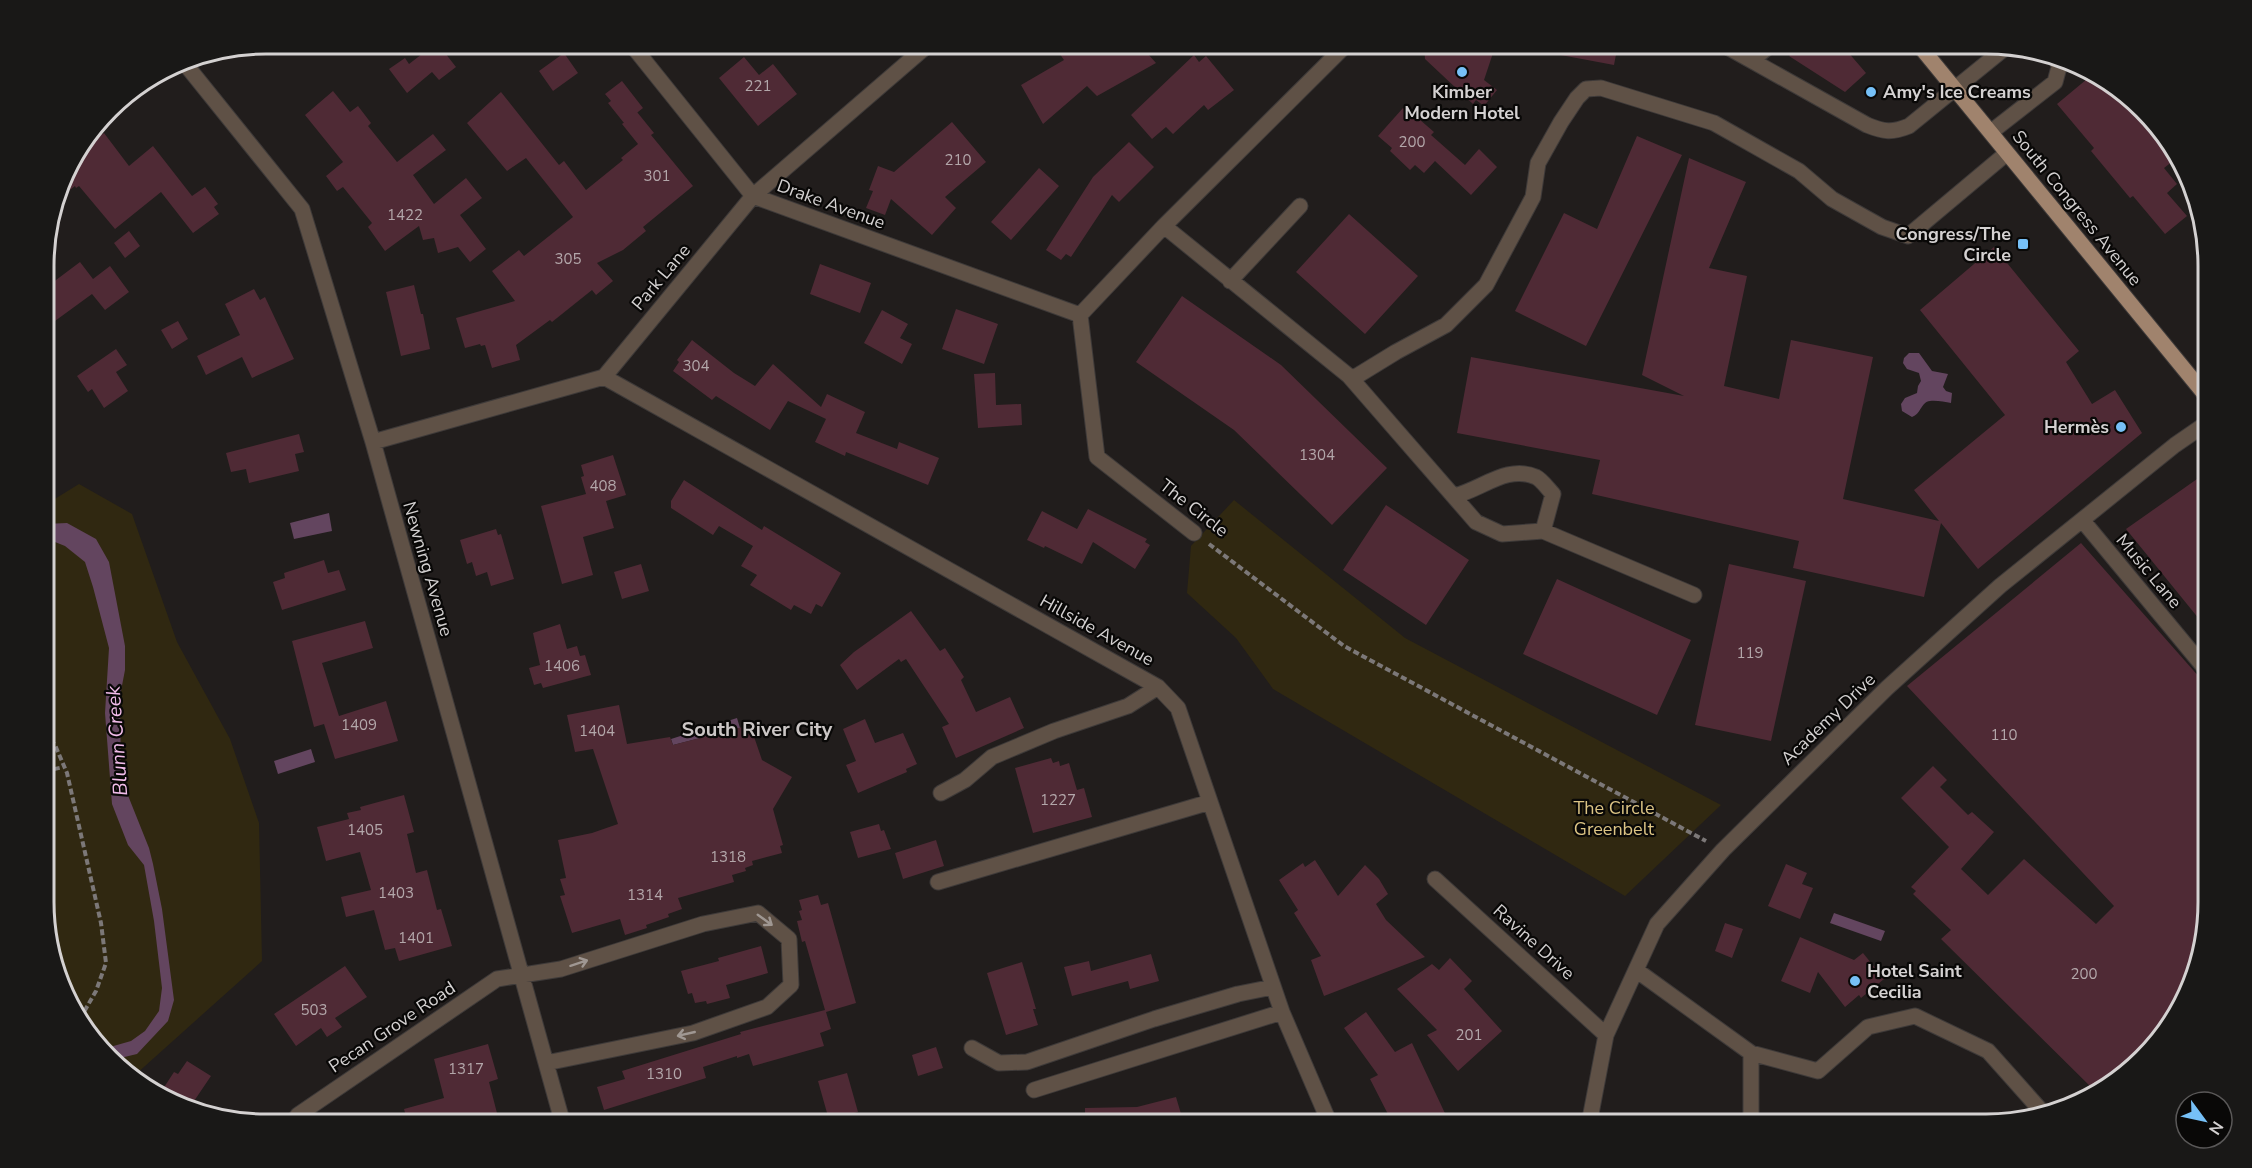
<svg xmlns="http://www.w3.org/2000/svg" width="2252" height="1168" font-family="'Nunito Sans',sans-serif">
	<rect width="100%" height="100%" fill="#211d1c"/>
	<!-- green -->
	<path fill="#302811" d="M79 484 132 514 177 642 230 739 259 823 262 961 135 1075 89 1037 45 931V505Z
		M1234 500 1405 638 1721 805 1625 896 1273 689 1236 638 1187 593 1191 546Z"/>
	<!-- water -->
	<path fill="#63455f" d="M1909 353H1919L1932 371 1948 374 1943 387 1946 391 1952 393 1951 403C1945 402 1936 400 1930 401 1921 402 1921 414 1912 417L1902 411 1901 404 1905 398 1917 393 1918 386 1921 381 1919 373 1907 369 1903 363 1904 358Z
		M329 513 332 531 294 539 290 523Z
		M67 523 96 539 109 562 125 646V670L120 696 121 778 149 848 153 864 162 909 174 1000 168 1021 137 1054 116 1059 103 1049 131 1041 145 1031 159 1011 162 988 154 921 144 865 128 845 112 804 105 713 109 648 93 587 85 562 65 546 45 538V524Z
		M737 718 740 728 673 745 671 739Z
		M311 749 315 762 278 774 274 761Z
		M1834 913 1885 931 1881 941 1830 923Z"/>
	<!-- building -->
	<path fill="#4f2a35" d="M435 44H438L456 67 439 80 432 72 407 93 389 69 405 58 409 64Z
		M1053 44H1139L1156 63 1097 96 1087 86 1043 124 1021 85 1064 60Z
		M1424 44H1496L1484 80 1497 90 1484 106 1476 100 1473 104 1425 59Z
		M1550 44H1618L1614 65 1550 53Z
		M1801 44H1841L1866 73 1845 92 1789 56Z
		M564 53 578 73 553 91 539 71Z
		M1194 55 1199 62 1206 56 1234 90 1208 110 1204 105 1173 134 1166 127 1152 139 1131 115Z
		M744 57 759 75 773 64 797 94 758 126 719 78Z
		M2093 74 2156 129 2174 151 2177 158 2164 168 2177 184 2167 193 2187 216 2165 234 2133 196 2130 198 2091 151 2094 148 2057 104Z
		M622 81 643 108 624 123 608 103 611 101 605 94Z
		M333 91 350 112 358 106 371 123 368 126 397 162 433 134 446 150 413 175 434 204 466 178 482 198 460 215 486 249 470 262 458 247 438 253 434 238 423 240 419 226 385 251 368 227 372 223 343 187 337 191 326 176 343 162 305 115Z
		M501 92 559 165 564 161 586 190 623 160 621 158 638 144 622 124 637 112 654 133 651 135 693 186 643 227 646 231 623 250 597 263 613 281 596 295 592 290 552 322 550 320 516 345 520 360 492 368 485 345 481 346 480 344 465 348 456 318 515 301 492 271 519 250 524 256 573 217 526 158 507 171 467 123Z
		M1403 108 1417 121 1419 119 1434 132 1431 135 1465 165 1479 149 1497 167 1471 195 1435 161 1424 173 1415 165 1410 170 1390 151 1392 148 1378 136Z
		M952 122 986 162 945 197 956 208 932 235 891 199 885 215 866 208 873 191 869 190 878 166 894 172Z
		M104 133 129 166 153 146 192 196 205 187 218 204 214 207 219 214 193 233 161 192 115 229 79 186 76 188 75 186 58 199 67 167 77 154Z
		M1637 136 1682 155 1586 346 1515 311 1564 213 1597 229Z
		M1129 142 1154 167 1119 202 1112 195 1071 257 1066 254 1061 260 1046 250 1093 177Z
		M1689 158 1746 182 1709 268 1747 276 1724 386 1779 399 1791 340 1873 357 1843 499 1939 521 1914 490 2005 415 1920 310 1994 247 2079 351 2066 362 2092 404 2115 390 2142 433 1978 569 1941 523 1924 597 1793 568 1799 541 1592 494 1600 460 1457 433 1471 357 1684 396 1642 375Z
		M1039 168 1059 186 1011 240 991 222Z
		M1349 214 1418 276 1365 334 1296 272Z
		M129 231 140 246 125 258 114 243Z
		M80 262 93 279 110 266 129 292 105 310 92 294 44 329V289Z
		M820 264 871 283 860 313 810 294Z
		M414 285 421 314H423L430 349 401 356 386 292Z
		M254 289 260 300 265 297 294 359 252 378 242 357 206 375 197 356 240 335 225 304Z
		M1182 296 1281 365 1387 468 1332 525 1234 430 1136 362Z
		M956 309 998 324 984 364 942 349Z
		M882 310 908 324 900 338 912 344 902 364 864 343Z
		M178 321 188 339 172 349 161 330Z
		M692 340 734 373 755 386 773 364 821 407 827 394 865 412 856 433 897 449 899 442 939 458 928 485 846 452 845 456 815 442 826 419 788 401 770 430 716 396 712 400 673 371 679 362 677 360Z
		M116 349 127 365 116 372 128 391 104 408 92 389 88 392 77 376Z
		M995 373 996 405 1021 404 1022 425 978 428 974 374Z
		M299 434 304 452 295 454 299 471 249 483 246 469 231 472 226 453Z
		M613 455 626 495 606 501 614 528 583 537 593 575 562 584 541 506 586 494 581 477 584 476 581 465Z
		M2207 472 2208 630 2126 529Z
		M684 480 762 530 764 526 841 573 822 607 816 604 811 614 794 605 791 610 750 585 757 575 741 566 753 546 719 526 713 535 671 508V501Z
		M1386 505 1469 560 1426 625 1343 570Z
		M1088 509 1147 539 1145 542 1150 545 1135 569 1093 542 1082 564 1045 546 1044 548 1027 540 1042 511 1077 529Z
		M496 529 498 535 501 534 514 579 491 586 487 572 476 576 472 562 467 564 460 540Z
		M2081 543 2208 687V902L2185 1001 2153 1049 2109 1087 2097 1093 1941 939 1951 930 1913 894 1916 891 1911 887 1949 847 1901 798 1933 766 1947 780 1940 787 1968 815 1972 812 1994 832 1961 869 1988 895 2024 859 2096 924 2114 906 1907 686Z
		M324 560 328 573 339 570 346 590 282 610 273 582 285 578 284 573Z
		M641 564 649 591 622 599 614 572Z
		M1729 564 1806 581 1771 741 1695 725Z
		M1557 579 1691 640 1657 715 1523 654Z
		M911 611 940 651 945 648 964 677 961 680 976 712 1010 697 1024 728 956 758 942 727 949 724 906 659 901 662 899 659 857 690 840 665 854 652Z
		M365 621 373 648 322 663 339 716 386 701 398 741 335 759 324 724 314 727 292 641Z
		M560 624 567 649 577 646 580 656 585 655 591 675 543 688 541 683 534 685 529 668 540 665 533 633Z
		M619 705 627 744 670 737 673 745 750 725 762 760 792 777 773 809 783 845 780 846 782 853 752 861 753 865 745 868 746 871 732 875 734 882 678 898 682 909 668 914 669 917 646 925 647 928 625 935 620 919 572 933 560 896 565 895 560 879 566 878 558 840 592 833 618 824 593 749 575 752 567 715Z
		M865 719 875 743 903 733 917 764 906 769 907 772 858 793 846 765 856 761 843 729Z
		M1051 758 1053 763 1059 761 1060 766 1069 763 1077 790 1084 788 1092 817 1033 833 1015 768Z
		M404 795 414 832 407 834 416 873 427 870 437 910 441 909 452 946 399 961 395 948 385 950 374 910 346 917 341 897 371 890 360 852 326 861 317 827 349 819 347 813 361 810 360 807Z
		M879 824 881 831 884 830 891 849 858 858 850 832Z
		M936 840 944 866 903 879 895 853Z
		M1315 860 1338 896 1365 865 1379 879 1388 894 1376 904 1386 920 1425 957 1324 996 1311 960 1321 956 1294 913 1298 910 1279 880 1303 863 1305 867Z
		M1786 864 1807 873 1802 884 1813 888 1800 919 1768 906Z
		M818 895 821 905 828 903 856 1003 826 1012 831 1029 820 1033 824 1046 753 1066 749 1054 737 1058V1056L703 1067 706 1078 604 1110 597 1087 625 1079 622 1071 741 1034 740 1032 825 1010 805 941 802 942 797 921 802 920 799 911 802 910 799 900Z
		M1725 923 1743 929 1732 958 1715 951Z
		M1800 937 1854 960 1863 953 1884 979 1861 998 1859 995 1845 1007 1818 972 1810 993 1781 981Z
		M761 946 768 973 726 985 730 998 707 1004 706 1001 695 1003 692 993 688 994 681 971 719 961 718 958Z
		M1151 954 1159 981 1130 989 1128 981 1072 996 1064 967 1089 961 1091 971Z
		M1450 958 1472 981 1464 989 1502 1031 1458 1071 1427 1035 1437 1030 1397 989 1432 964 1439 970Z
		M1022 962 1036 1009H1033L1038 1025 1006 1035 987 973Z
		M345 966 367 997 335 1018 342 1027 327 1037 321 1028 296 1046 274 1014Z
		M1366 1012 1395 1052 1412 1043 1450 1124H1393L1370 1079 1378 1075 1344 1028Z
		M488 1044 498 1079 489 1082 498 1117 470 1124H460L458 1117 430 1124H408L404 1109 444 1098 434 1059Z
		M936 1047 943 1068 918 1076 912 1055Z
		M187 1061 211 1076 190 1107 167 1101 159 1095 174 1072 178 1074Z
		M847 1073 858 1112 829 1120 818 1081Z
		M1176 1097 1184 1124H1085V1108L1137 1107Z"/>
	<g fill="none" stroke-linecap="round" stroke-linejoin="round">
		<defs>
			<path id="minor" d="M631 44 753 196 1080 315
				M1722 44 1867 125C1884 132 1892 133 1909 126L2005 48
				M182 60 302 209 373 442 563 1124
				M1752 60 1772 44
				M1991 132 2055 82 2059 67 2057 60
				M1164 226 1349 376 1476 522 1502 534 1543 531 1694 595
				M1230 281 1300 206
				M604 377 1158 687 1178 708 1282 1012 1330 1124
				M1352 379 1396 352 1446 325 1486 285 1533 197 1538 163 1561 122 1577 98 1586 89 1601 88 1714 123 1799 171 1832 199 1882 227 1908 236 2007 153
				M373 442 604 377 753 196 929 44
				M1454 496C1481 490 1507 464 1536 477 1542 480 1548 489 1553 494L1543 531
				M2083 521 2208 672
				M1194 533 1097 457 1080 315 1164 226 1347 44
				M941 793 965 780 992 757 1054 731 1128 706 1158 687
				M1435 879 1606 1035
				M938 882 1210 802
				M1636 970 1751 1053 1818 1071 1868 1027 1915 1016 1988 1051 2045 1115
				M972 1048 999 1063 1027 1062 1154 1019 1238 994 1273 987
				M1034 1090 1282 1012
				M292 1124 298 1115 497 979 561 969 703 924 758 913 789 939 791 985 767 1007 693 1033 546 1063
				M1589 1124 1606 1035 1657 924 1723 850 1887 688 2000 586 2175 445 2207 423
				M1751 1124V1053"/>
			<path id="major" d="M1918 44 2207 397"/>
		</defs>
		<!-- minor casing -->
		<use href="#minor" stroke="#3e3a39" stroke-width="17"/>
		<!-- major casing -->
		<use href="#major" stroke="#3e3a39" stroke-width="17"/>
		<!-- path -->
		<path stroke="#7c7878" stroke-width="4" stroke-dasharray="6 3" stroke-linecap="butt" d="M1209 544 1344 646 1706 841
			M45 732 55 745 67 773 101 923 106 963 96 991 81 1017
			M45 771 64 767"/>
		<!-- minor -->
		<use href="#minor" stroke="#5f5146" stroke-width="15"/>
		<!-- major -->
		<use href="#major" stroke="#a0836d" stroke-width="15"/>
	</g>
	<!-- one-way arrows -->
	<defs><path id="oneway-shaft" d="M-6 0H5M1.5-3L5.5 0L1.5 3" fill="none" stroke-width="1.6" stroke-linecap="round" stroke-linejoin="round" transform="scale(1.5)"/></defs>
	<g stroke="#9f9792">
		<use href="#oneway-shaft" transform="translate(765 920) rotate(36)"/>
		<use href="#oneway-shaft" transform="translate(579 963) rotate(-18)"/>
		<use href="#oneway-shaft" transform="translate(686 1034) rotate(167)"/>
	</g>
	<!-- markers -->
	<g fill="#76c0f7" stroke="#090807" stroke-width="2">
		<circle cx="1462" cy="72" r="6"/>
		<circle cx="1871" cy="92" r="6"/>
		<rect x="2017" y="238" width="12" height="12" rx="3"/>
		<circle cx="2121" cy="427" r="6"/>
		<circle cx="1855" cy="981" r="6"/>
	</g>
	<g text-anchor="middle" dominant-baseline="central" stroke-width="4.5" stroke-linejoin="round" paint-order="stroke">
		<!-- number labels -->
		<g font-size="15" fill="#b3a7aa">
			<text x="758" y="86">221</text>
			<text x="1412" y="142">200</text>
			<text x="958" y="160">210</text>
			<text x="657" y="176">301</text>
			<text x="405" y="215">1422</text>
			<text x="568" y="259">305</text>
			<text x="696" y="366">304</text>
			<text x="1317" y="455">1304</text>
			<text x="603" y="486">408</text>
			<text x="1750" y="653">119</text>
			<text x="562" y="666">1406</text>
			<text x="359" y="725">1409</text>
			<text x="597" y="731">1404</text>
			<text x="2004" y="735">110</text>
			<text x="1058" y="800">1227</text>
			<text x="365" y="830">1405</text>
			<text x="728" y="857">1318</text>
			<text x="396" y="893">1403</text>
			<text x="645" y="895">1314</text>
			<text x="416" y="938">1401</text>
			<text x="2084" y="974">200</text>
			<text x="314" y="1010">503</text>
			<text x="1469" y="1035">201</text>
			<text x="466" y="1069">1317</text>
			<text x="664" y="1074">1310</text>
		</g>
		<!-- poi labels -->
		<g font-size="18" font-weight="bold" fill="#d4d1d1" stroke="#090807" text-anchor="start">
			<text x="1462" y="92" text-anchor="middle">Kimber<tspan x="1462" dy="21">Modern Hotel</tspan></text>
			<text x="1883" y="92">Amy's Ice Creams</text>
			<text x="2011" y="234" text-anchor="end">Congress/The<tspan x="2011" dy="21">Circle</tspan></text>
			<text x="2109" y="427" text-anchor="end">Hermès</text>
			<text x="1867" y="971">Hotel Saint<tspan x="1867" dy="21">Cecilia</tspan></text>
		</g>
		<!-- street labels -->
		<g font-size="18" fill="#d4d1d1" stroke="#090807">
			<text transform="translate(831 204) rotate(20)">Drake Avenue</text>
			<text transform="translate(2077 208) rotate(51)">South Congress Avenue</text>
			<text transform="translate(661 277) rotate(-50)">Park Lane</text>
			<text transform="translate(1194 508) rotate(38)">The Circle</text>
			<text transform="translate(428 569) rotate(74)">Newning Avenue</text>
			<text transform="translate(2149 571) rotate(50)">Music Lane</text>
			<text transform="translate(1097 630) rotate(29)">Hillside Avenue</text>
			<text transform="translate(1828 719) rotate(-44)">Academy Drive</text>
			<text transform="translate(1534 942) rotate(42)">Ravine Drive</text>
			<text transform="translate(392 1027) rotate(-34)">Pecan Grove Road</text>
		</g>
		<!-- park labels -->
		<g font-size="18" fill="#dcc484" stroke="#090807">
			<text x="1614" y="808">The Circle<tspan x="1614" dy="21">Greenbelt</tspan></text>
		</g>
		<!-- neighbourhood labels -->
		<g font-size="20" font-weight="bold" fill="#cbc6c5" stroke="#090807">
			<text x="757" y="729">South River City</text>
		</g>
		<!-- water labels -->
		<g font-size="20" font-style="italic" fill="#f2bcea" stroke="#090807">
			<text transform="translate(117 741) rotate(-94)">Blunn Creek</text>
		</g>
	</g>
	<!-- crop -->
	<path d="M0 0H2252V1168H0ZM266 54H1986A212 212 0 0 1 2198 266V902A212 212 0 0 1 1986 1114H266A212 212 0 0 1 54 902V266A212 212 0 0 1 266 54Z" fill="#191817" fill-rule="evenodd"/>
	<path fill="none" stroke="#d4d1d1" stroke-width="3" d="M266 54H1986A212 212 0 0 1 2198 266V902A212 212 0 0 1 1986 1114H266A212 212 0 0 1 54 902V266A212 212 0 0 1 266 54Z"/>
	<!-- north arrow -->
	<g transform="translate(2204 1120) rotate(123)"><circle r="28" fill="#090807" stroke="#5a5858" stroke-width="1.5"/>
	<path d="M0-4.5L10 22L0 15L-10 22Z" fill="#76c0f7"/>
	<text y="-9" font-size="16" font-weight="bold" text-anchor="middle" fill="#d4d1d1">N</text>
	</g>
</svg>
